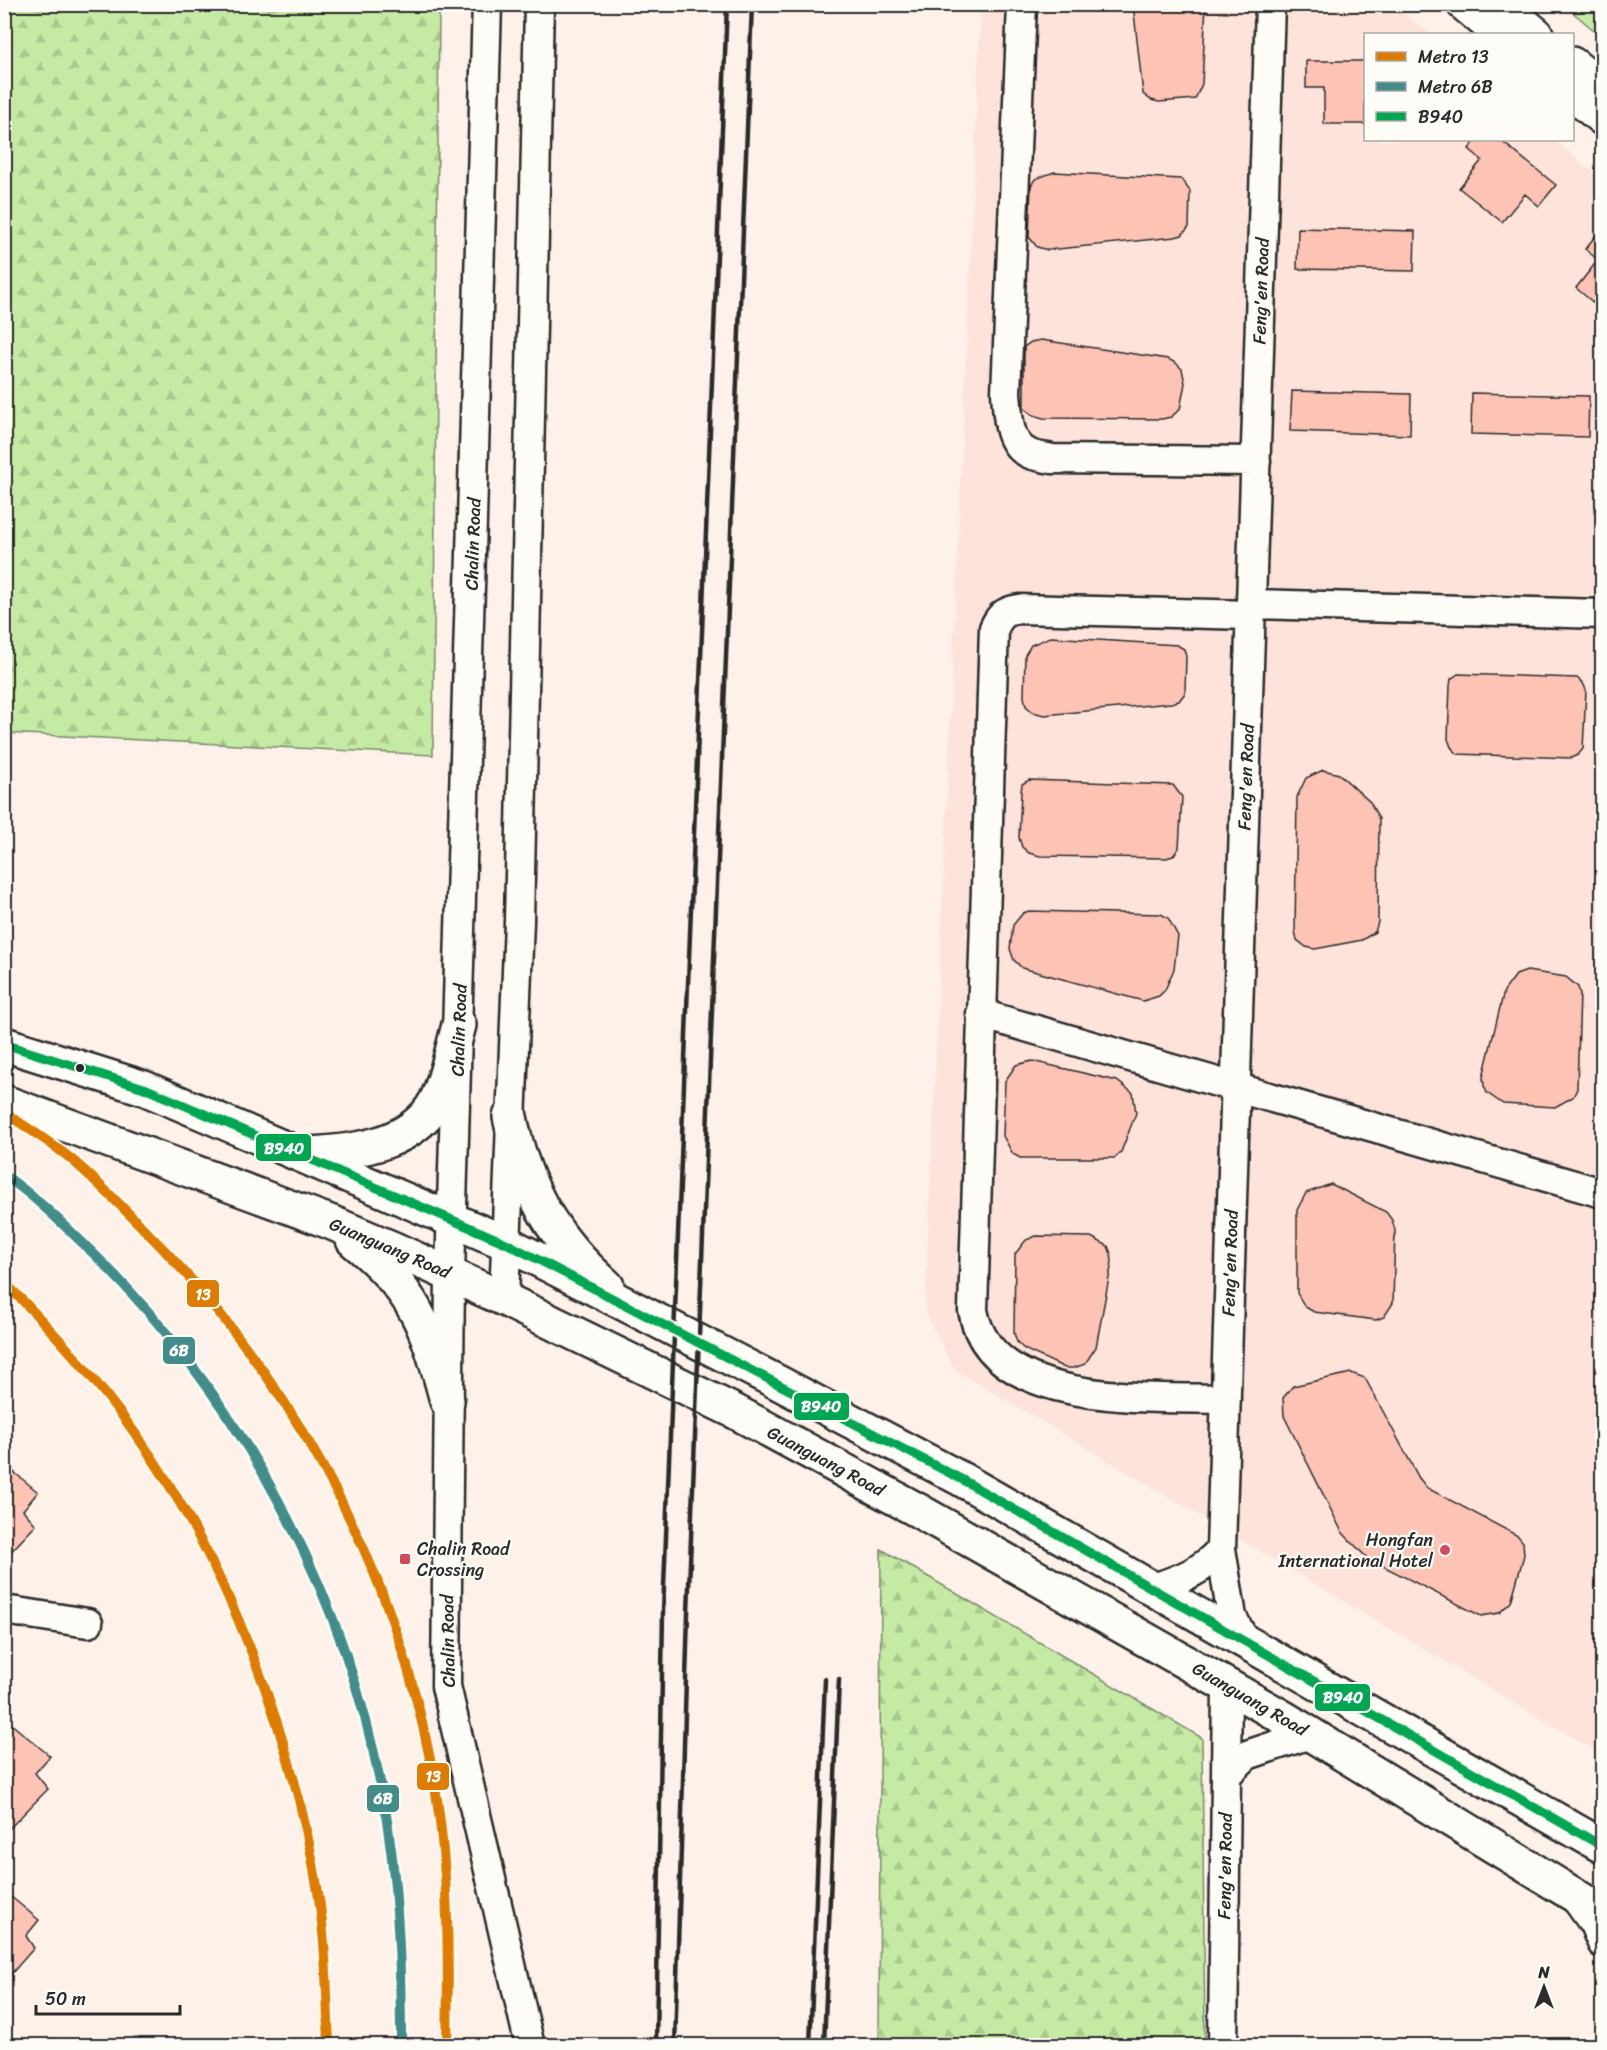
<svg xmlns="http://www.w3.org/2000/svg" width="1607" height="2050" font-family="Sriracha,sans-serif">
	<defs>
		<pattern id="forest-firs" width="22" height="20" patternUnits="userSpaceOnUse" patternTransform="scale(1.5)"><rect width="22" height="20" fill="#c5eaa4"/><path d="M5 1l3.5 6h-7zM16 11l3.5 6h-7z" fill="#a9c98d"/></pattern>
	</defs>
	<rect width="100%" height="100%" fill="#fdf1ea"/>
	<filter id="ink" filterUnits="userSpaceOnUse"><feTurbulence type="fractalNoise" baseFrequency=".0167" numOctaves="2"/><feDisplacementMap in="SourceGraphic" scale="12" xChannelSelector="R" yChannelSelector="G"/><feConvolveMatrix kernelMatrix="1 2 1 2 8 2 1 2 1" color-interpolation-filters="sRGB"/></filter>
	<g filter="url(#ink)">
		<!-- built -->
		<path fill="#fde3da" d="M981 5H1394L1430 34H1366V140H1555L1602 180V1755L954 1369 925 1311Z"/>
		<!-- green -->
		<path fill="#c5eaa4" stroke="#788a68" stroke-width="1.5" d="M1564 5H1602V37Z"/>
		<!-- forest -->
		<path fill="url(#forest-firs)" stroke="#788a68" stroke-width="1.5" d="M4 5H439L433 755 5 733Z
			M881 1549 1202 1738 1205 2045H879Z"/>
		<!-- building -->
		<path fill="#fdc3b5" stroke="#2b2b2b" stroke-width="1.5" d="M1133 4H1206L1202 84 1195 99 1159 102 1151 100 1143 94Z
			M1306 61H1365V124H1324V88H1306Z
			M1476 140H1500L1556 185 1539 206 1525 194 1502 222 1459 188 1482 160 1469 149Z
			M1054 172 1181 179 1190 191 1189 227 1182 235 1175 237 1048 250 1037 247 1029 237 1031 186 1035 179Z
			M1298 228 1415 231 1414 271 1297 269Z
			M1602 228V310L1576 288 1598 260 1585 249Z
			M1041 340 1168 359 1176 363 1182 369 1185 383 1180 409 1171 417 1162 419 1043 418 1033 415 1024 408V347L1031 342Z
			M1292 391 1411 394 1410 435 1290 431Z
			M1472 393 1589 396 1588 437 1471 434Z
			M1050 637 1177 645 1184 649 1186 656 1185 693 1179 701 1171 703 1044 715 1033 712 1026 706 1024 697 1025 655 1031 645Z
			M1458 674 1577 678 1583 683 1586 690 1583 749 1578 755 1571 758 1457 754 1451 747 1448 739 1450 686 1451 679Z
			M1323 770 1339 774 1370 802 1379 819 1378 922 1375 932 1362 940 1315 949 1306 947 1297 940 1295 931 1297 797 1306 778Z
			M1029 780 1173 785 1182 797 1179 848 1173 856 1166 858 1040 856 1029 853 1022 847 1019 838 1021 792 1022 784Z
			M1029 911 1161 914 1168 918 1178 936 1174 969 1165 990 1159 996 1143 1001 1022 968 1014 960 1010 949 1013 925 1023 913Z
			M1527 971 1566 977 1578 987 1580 994 1577 1089 1573 1097 1555 1107 1503 1104 1487 1093 1484 1086 1483 1077 1504 991 1516 975Z
			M1032 1061 1117 1081 1133 1093 1136 1113 1121 1152 1115 1158H1020L1013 1154 1003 1136 1005 1081 1016 1065Z
			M1331 1184 1386 1212 1392 1220 1395 1230 1393 1303 1384 1317 1376 1320 1314 1312 1305 1307 1297 1293V1210L1306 1193Z
			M1036 1236 1091 1237 1108 1246 1111 1254 1112 1262 1096 1347 1085 1364 1074 1368H1065L1024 1349 1017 1342 1014 1333 1015 1254 1026 1240Z
			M1351 1373 1365 1378 1419 1478 1427 1488 1518 1536 1523 1542 1524 1555 1511 1602 1499 1613 1481 1616 1367 1558 1342 1532 1284 1416 1283 1398 1293 1386Z
			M4 1464 38 1492 23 1510 36 1525 4 1559Z
			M4 1718 50 1756 35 1773 48 1789 4 1834Z
			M4 1891 39 1920 26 1936 34 1948 4 1982Z"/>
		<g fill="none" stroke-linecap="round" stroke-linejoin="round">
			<defs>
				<path id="minor" d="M487 4 450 1274 446 1686 530 2046
					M1022 4 1006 393C1008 413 1007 443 1028 453 1035 457 1045 457 1052 459L1256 461
					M1251 604 1602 614
					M981 1014 1602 1193
					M504 1299 519 921 539 4
					M1226 1399C1152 1396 990 1410 973 1310L994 628C1000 615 1005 611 1019 609L1251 615
					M1221 1549 1270 4
					M1151 1589C1177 1580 1203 1572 1221 1549L1232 1617 1246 1643
					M4 1610 88 1623
					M1226 1775 1247 1755 1310 1734
					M1574 1896 1594 1924 1602 1943
					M1223 2046 1227 1686"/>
				<path id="major" d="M1464 4 1500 34
					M1500 4 1536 34
					M1572 64 1602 88
					M1572 93 1602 118
					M4 1044 144 1088 506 1243 779 1383 961 1479 1602 1846
					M4 1102 330 1222 396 1250 504 1299 734 1411 919 1511 1284 1718 1602 1912
					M510 1117C524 1187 552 1238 607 1286
					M306 1154C354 1152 420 1145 440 1092 448 1071 453 1047 459 1025
					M353 1240C415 1291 427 1325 447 1401"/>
			</defs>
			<!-- minor casing -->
			<use href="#minor" stroke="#2b2b2b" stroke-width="33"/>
			<!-- major casing -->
			<use href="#major" stroke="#2b2b2b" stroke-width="38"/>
			<!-- minor -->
			<use href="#minor" stroke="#fdfcf7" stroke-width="28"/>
			<!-- major -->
			<use href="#major" stroke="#fdfcf7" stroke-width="33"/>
			<!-- rail -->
			<path stroke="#2b2b2b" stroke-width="4.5" d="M656 2046 663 1612 727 4
				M675 2046 688 1613 752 4
				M810 2046 825 1679
				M824 2046 839 1679"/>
			<defs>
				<path id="bus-1" d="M4 1044 144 1088 506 1243 961 1479 1602 1846"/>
			</defs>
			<!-- bus-1 casing -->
			<use href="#bus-1" stroke="#fdfcf7" stroke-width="14"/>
			<!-- bus-1 -->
			<use href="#bus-1" stroke="#00a651" stroke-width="9"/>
			<defs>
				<path id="metro-1" d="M4 1112C27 1128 50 1142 71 1159 95 1179 116 1201 138 1223 285 1369 390 1554 430 1759 449 1853 449 1950 447 2046
					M4 1282C53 1330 97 1380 137 1436 228 1564 293 1737 318 1892 326 1943 327 1994 329 2046"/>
				<path id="metro-2" d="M4 1175C36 1197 63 1224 91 1251 240 1397 345 1590 383 1797 398 1879 401 1962 401 2046"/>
			</defs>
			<!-- metro-1 casing -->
			<use href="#metro-1" stroke="#fdfcf7" stroke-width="15"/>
			<!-- metro-2 casing -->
			<use href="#metro-2" stroke="#fdfcf7" stroke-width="15"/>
			<!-- metro-1 -->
			<use href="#metro-1" stroke="#de7c00" stroke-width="10"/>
			<!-- metro-2 -->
			<use href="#metro-2" stroke="#428d89" stroke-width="10"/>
		</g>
	</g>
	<!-- markers -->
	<circle fill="#2b2b2b" stroke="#fdfcf7" stroke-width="2" cx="80" cy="1068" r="5"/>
	<g fill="#d1495b" stroke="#fdfcf7" stroke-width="2">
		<circle cx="1445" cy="1550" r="6"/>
		<rect x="399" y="1553" width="12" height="12" rx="3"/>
	</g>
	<g text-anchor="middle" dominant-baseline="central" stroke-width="4.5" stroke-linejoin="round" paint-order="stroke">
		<!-- street labels -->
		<g font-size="18" fill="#2b2b2b" stroke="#fdfcf7">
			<text transform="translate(1261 291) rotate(-88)">Feng'en Road</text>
			<text transform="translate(473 544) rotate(-88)">Chalin Road</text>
			<text transform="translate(1246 777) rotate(-88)">Feng'en Road</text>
			<text transform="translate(459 1030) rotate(-88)">Chalin Road</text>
			<text transform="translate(390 1248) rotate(23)">Guanguang Road</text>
			<text transform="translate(1230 1263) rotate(-88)">Feng'en Road</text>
			<text transform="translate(826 1461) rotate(28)">Guanguang Road</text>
			<text transform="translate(448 1641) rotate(-91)">Chalin Road</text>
			<text transform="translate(1250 1699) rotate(30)">Guanguang Road</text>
			<text transform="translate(1225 1866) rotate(-89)">Feng'en Road</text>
		</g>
		<!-- poi labels -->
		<g font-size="18" fill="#2b2b2b" stroke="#fdfcf7" text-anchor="end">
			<text x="1433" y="1540">Hongfan<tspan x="1433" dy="21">International Hotel</tspan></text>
			<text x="417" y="1549" text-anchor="start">Chalin Road<tspan x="417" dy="21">Crossing</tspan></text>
		</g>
	</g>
	<g stroke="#fdfcf7" stroke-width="2">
		<rect x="255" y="1133" width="57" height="29" rx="6" fill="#00a651"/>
		<rect x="186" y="1279" width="34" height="29" rx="6" fill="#de7c00"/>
		<rect x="162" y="1336" width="34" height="29" rx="6" fill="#428d89"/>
		<rect x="793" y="1392" width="57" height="29" rx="6" fill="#00a651"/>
		<rect x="1314" y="1683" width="57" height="29" rx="6" fill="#00a651"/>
		<rect x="416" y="1762" width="34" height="29" rx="6" fill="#de7c00"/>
		<rect x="366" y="1784" width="34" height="29" rx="6" fill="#428d89"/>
	</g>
	<g font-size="16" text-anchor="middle" font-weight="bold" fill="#fff">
		<text x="284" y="1154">B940</text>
		<text x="203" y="1300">13</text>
		<text x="179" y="1356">6B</text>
		<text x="821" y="1412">B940</text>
		<text x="1343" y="1703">B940</text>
		<text x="433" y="1782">13</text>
		<text x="383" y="1804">6B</text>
	</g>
	<!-- margin -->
	<rect width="1607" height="2050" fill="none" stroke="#fdfcf7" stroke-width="24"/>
	<rect x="12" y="12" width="1583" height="2026" fill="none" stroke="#2b2b2b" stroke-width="2" filter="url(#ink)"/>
	<!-- legend -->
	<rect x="1364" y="33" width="210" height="108" fill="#fdfcf7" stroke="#a9a8a5" stroke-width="1.5"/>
	<rect x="1376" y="52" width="30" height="9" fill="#de7c00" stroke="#a9a8a5" stroke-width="1.5"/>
	<text x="1418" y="63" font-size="18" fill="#2b2b2b">Metro 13</text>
	<rect x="1376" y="82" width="30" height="9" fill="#428d89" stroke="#a9a8a5" stroke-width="1.5"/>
	<text x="1418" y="93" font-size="18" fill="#2b2b2b">Metro 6B</text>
	<rect x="1376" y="112" width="30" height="9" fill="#00a651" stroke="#a9a8a5" stroke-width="1.5"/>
	<text x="1418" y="123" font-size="18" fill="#2b2b2b">B940</text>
	<!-- north arrow -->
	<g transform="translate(1544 1987)" stroke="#fdfcf7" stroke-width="4.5" paint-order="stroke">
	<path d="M0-4.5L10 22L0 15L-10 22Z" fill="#2b2b2b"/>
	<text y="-9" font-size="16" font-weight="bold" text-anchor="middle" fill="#2b2b2b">N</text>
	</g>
	<!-- scale -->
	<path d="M36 2005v9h144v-9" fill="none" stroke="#2b2b2b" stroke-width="3"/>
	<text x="45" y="2005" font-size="18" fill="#2b2b2b" stroke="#fdfcf7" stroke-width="4.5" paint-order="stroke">50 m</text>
</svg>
